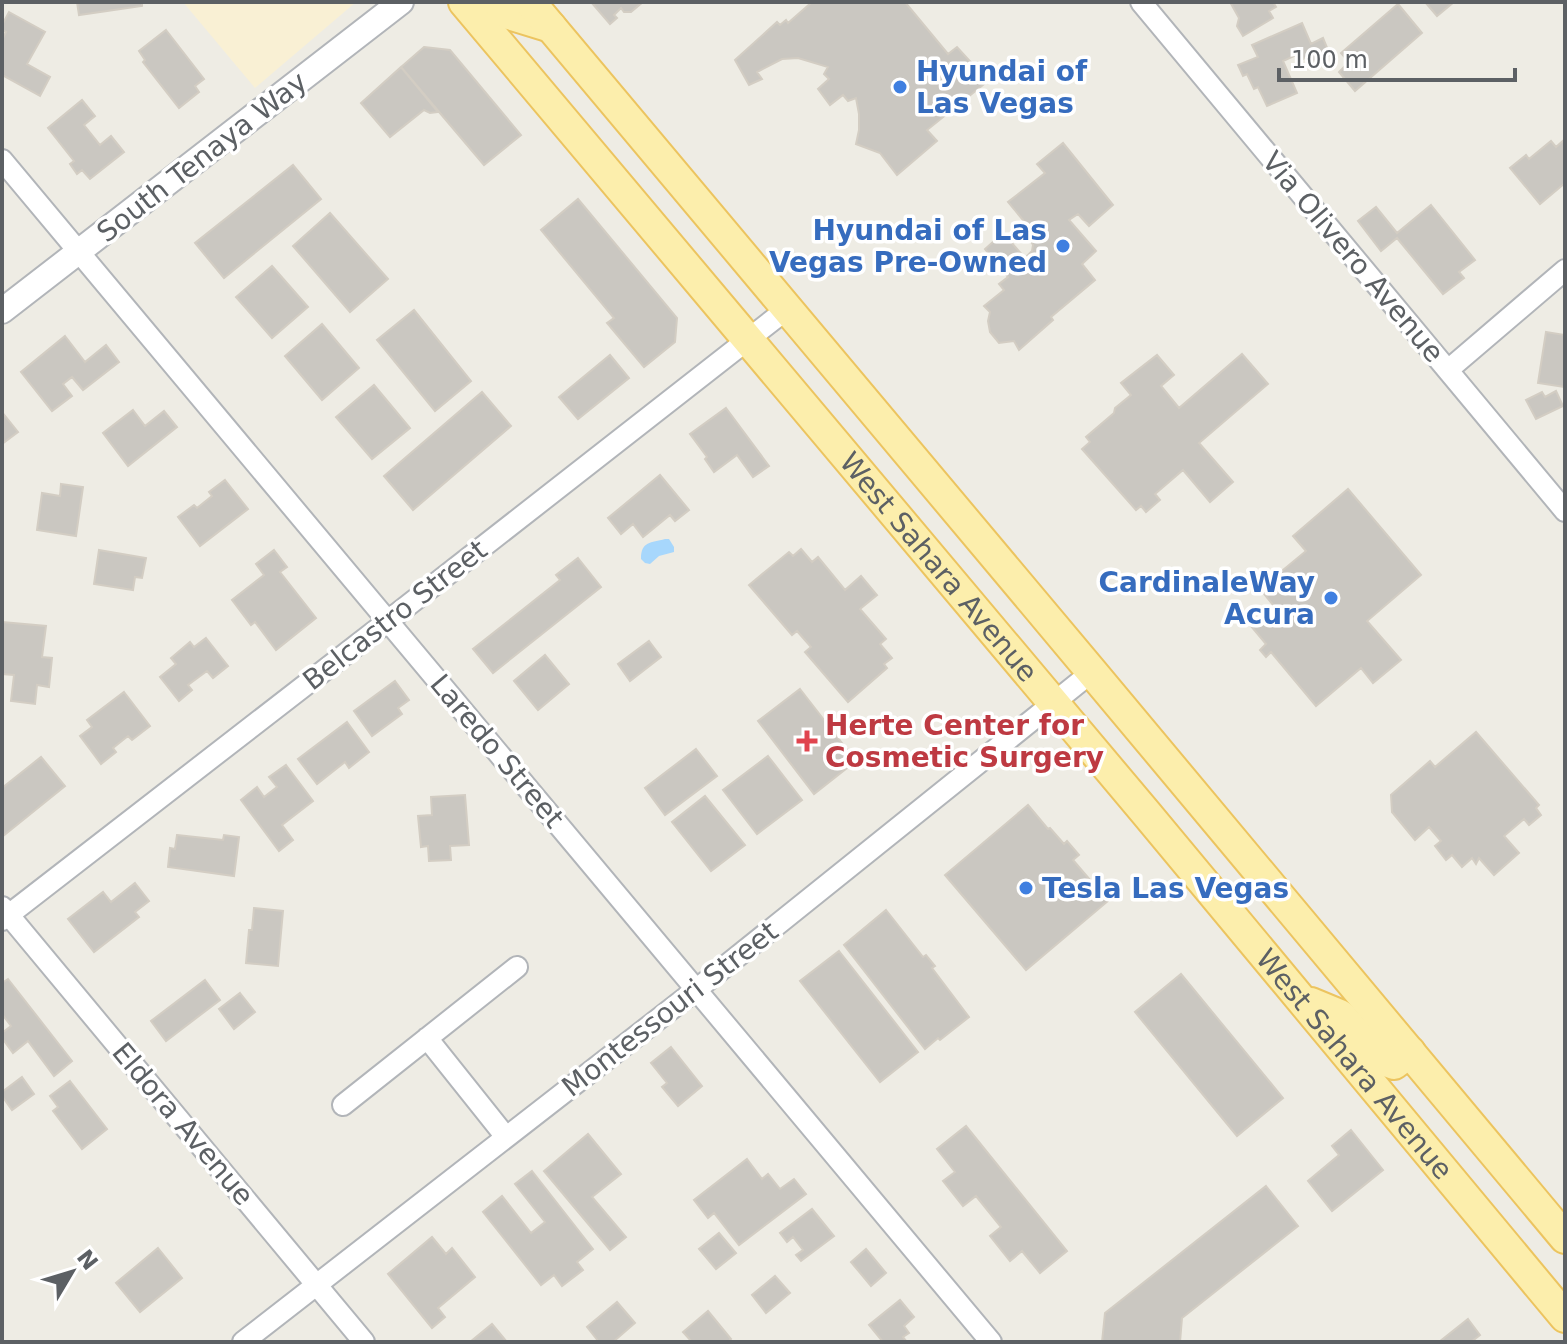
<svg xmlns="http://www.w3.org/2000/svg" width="1567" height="1344" font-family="'DejaVu Sans',sans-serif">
	<rect width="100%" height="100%" fill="#eeece4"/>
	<!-- sand -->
	<path fill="#f9f0d4" d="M183 2H356L255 88Z"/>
	<!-- water -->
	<path fill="#a7d7fc" d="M665 539H669L674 547V552L659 556 650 564 645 563 641 559C641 541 651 543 665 539Z"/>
	<!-- building -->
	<path fill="#cac7c1" stroke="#d3cdc3" stroke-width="2" d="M77 2H142V6L79 15Z
		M591 2H643L631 12H624L621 8 614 15 617 18 610 24Z
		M812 2H905L948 54 957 47 988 81 927 130 937 141 897 175 880 153 856 144 859 130V114L856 98 848 101 843 95 830 105 818 89 829 79 824 74 828 67 798 58 782 59 757 72 762 79 749 85 735 60 777 22 780 25 786 20 788 23Z
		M1230 2H1273L1276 7 1269 11 1273 18 1243 36 1237 26 1239 18Z
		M1425 2H1454L1437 16Z
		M1398 4 1422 33 1355 91 1339 72 1349 62 1341 53Z
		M9 12 45 32 27 64 50 77 40 96 2 75V40L6 32 2 30V25Z
		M1302 23 1311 44 1323 38 1330 55 1312 63 1309 56 1299 61 1296 55 1283 61 1297 93 1267 106 1258 87 1254 89 1247 74 1243 76 1238 65 1258 57 1252 45Z
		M166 30 204 79 195 86 199 92 179 108 143 62 145 60 139 51Z
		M424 47 450 50 521 135 484 165 401 67Z
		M401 67 438 112 430 113 424 110 390 137 361 103Z
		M82 100 95 116 84 125 100 145 111 136 124 152 90 179 82 170 77 174 70 164 74 161 48 128Z
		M1565 139V183L1540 204 1510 168 1526 155 1529 159 1551 141 1556 147Z
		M1063 143 1113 205 1089 226 1078 214 1069 220 1096 251 1082 264 1095 280 1051 317 1053 320 1019 350 1014 341 999 343 990 332 988 321 990 312 984 306 1004 290 999 284 1008 277 985 249 1003 233 1025 258 1032 251 1033 245 1029 236 1033 232 1008 202 1045 173 1037 164Z
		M293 165 321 199 224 278 195 243Z
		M578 199 677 318 675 342 644 367 607 323 614 318 541 230Z
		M1431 205 1475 260 1459 272 1464 278 1443 294 1397 238 1381 251 1358 221 1376 207 1397 233Z
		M330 213 388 279 350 312 293 246Z
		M272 266 308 307 272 338 236 297Z
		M414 310 471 381 435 411 377 340Z
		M322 324 359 368 322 400 285 356Z
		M1546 332 1565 335V387L1538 383Z
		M65 336 85 362 106 345 119 362 83 390 72 377 63 384 72 396 52 411 21 372Z
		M1242 354 1268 384 1199 443 1233 482 1210 502 1183 470 1155 494 1160 500 1146 512 1141 506 1136 510 1082 449 1090 442 1086 437 1114 413 1115 408 1131 395 1121 383 1157 355 1174 375 1161 386 1179 408Z
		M610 355 629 378 578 419 559 397Z
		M374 385 410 428 372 459 336 417Z
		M1556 391 1563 406 1536 419 1526 400 1542 392 1545 397Z
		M482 392 511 426 413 510 384 476Z
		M726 408 769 466 753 477 737 455 714 472 705 459 707 457 690 434Z
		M133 410 145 426 164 411 177 427 128 466 103 433Z
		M2 412 18 432 2 444Z
		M660 475 689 510 675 521 670 515 643 537 633 524 621 534 608 518Z
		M225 480 248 509 200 546 178 517 194 505 197 508 212 496 209 492Z
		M61 484 83 487 76 536 37 530 42 493 60 496Z
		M1348 489 1421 575 1367 621 1401 660 1373 683 1361 668 1316 706 1271 652 1266 657 1260 650 1266 644 1251 626 1274 606 1260 589 1306 551 1293 536Z
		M801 549 812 562 818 557 845 590 861 576 877 595 860 609 886 639 880 644 892 658 884 664 887 668 848 702 805 652 811 647 797 631 792 635 749 585 789 552 793 556Z
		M99 550 146 558 142 578 135 577 133 590 94 584Z
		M274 550 287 567 280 572 316 618 276 650 255 622 251 625 232 600 264 575 256 564Z
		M578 558 601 587 493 673 473 649 560 580 556 575Z
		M2 622 46 626 42 657 52 658 49 687 37 685 35 704 11 701 14 675 2 674Z
		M206 638 228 666 213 678 207 671 188 685 192 690 179 701 160 677 176 664 171 658 190 642 194 647Z
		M649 641 661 657 630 681 618 664Z
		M545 655 569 684 538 710 514 681Z
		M395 681 409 700 398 708 402 714 372 736 354 711Z
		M800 689 856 761 814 794 758 721Z
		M124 692 150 726 132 740 128 736 113 748 116 752 101 764 80 736 92 727 87 720Z
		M347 722 369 752 349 768 345 762 317 784 298 759Z
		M1476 732 1539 805 1536 808 1541 815 1529 825 1524 819 1504 836 1519 853 1494 875 1479 858 1476 864 1472 858 1462 867 1452 855 1446 860 1435 846 1441 841 1429 827 1415 840 1392 812 1391 795 1430 761 1435 767Z
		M696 749 717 776 665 815 645 788Z
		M768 756 802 800 757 834 723 790Z
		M41 757 65 786 2 837V788Z
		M286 765 313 801 282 825 293 840 279 851 241 800 257 787 264 797 277 787 269 777Z
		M465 795 469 845 450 846 451 860 429 861 428 846 421 847 418 816 432 815 431 797Z
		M705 796 745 845 711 871 672 822Z
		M1028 805 1048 829 1050 828 1064 844 1067 841 1079 855 1073 860 1108 901 1026 970 945 875Z
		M177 835 223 840 224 835 239 837 234 876 168 867 170 848 175 849Z
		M135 883 149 901 135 912 139 917 94 952 68 919 103 892 111 902Z
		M254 908 283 911 278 966 246 963 249 930H252Z
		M886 910 923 957 926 955 935 966 932 968 969 1017 940 1040 938 1038 925 1049 844 945Z
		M839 951 918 1052 880 1082 800 981Z
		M1181 974 1283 1098 1237 1136 1135 1012Z
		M8 979 72 1061 54 1076 28 1041 13 1053 2 1038V1033L11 1026 2 1014V983Z
		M205 980 220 1000 166 1041 151 1021Z
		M240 993 255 1012 234 1029 219 1009Z
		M671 1047 702 1086 678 1106 662 1087 667 1083 651 1063Z
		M22 1077 34 1094 12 1110 2 1096V1092Z
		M70 1081 107 1129 82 1149 53 1111 58 1107 50 1096Z
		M966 1126 1067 1251 1040 1273 1022 1251 1010 1261 990 1236 1001 1227 976 1196 963 1206 943 1181 955 1172 937 1149Z
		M1351 1130 1383 1170 1332 1211 1308 1181 1339 1155 1332 1146Z
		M588 1134 621 1174 592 1197 626 1237 610 1250 544 1171Z
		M747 1159 762 1179 768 1174 780 1189 794 1179 806 1194 739 1245 714 1213 708 1218 694 1200Z
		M532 1171 593 1249 577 1262 583 1270 562 1286 554 1275 541 1285 483 1212 502 1196 531 1233 545 1222 515 1184Z
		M1266 1186 1298 1226 1182 1318 1180 1342H1102L1105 1313Z
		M812 1209 834 1236 801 1261 796 1255 803 1250 793 1237 787 1242 780 1233Z
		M719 1233 736 1253 716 1269 699 1249Z
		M432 1237 446 1254 452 1248 475 1277 438 1308 445 1317 432 1328 388 1274Z
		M158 1248 182 1278 140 1312 116 1283Z
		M866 1249 886 1273 871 1286 851 1262Z
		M775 1276 790 1293 766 1313 752 1295Z
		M900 1300 914 1317 904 1326 909 1333 903 1337 907 1342H883L869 1325Z
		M617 1302 635 1323 613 1342H599L587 1327Z
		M708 1311 731 1339 728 1342H692L683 1332Z
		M1468 1319 1480 1335 1471 1342H1439Z
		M492 1324 507 1342H470Z"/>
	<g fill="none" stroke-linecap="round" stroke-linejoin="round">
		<defs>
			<path id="minor" d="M1141 2 1565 511
				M2 160 991 1342
				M1448 370 1565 270
				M2 907 364 1342
				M2 920 388 621 787 309
				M427 1038 506 1137
				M343 1105 517 967
				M243 1342 697 989 1092 672"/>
			<path id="tertiary" d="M2 311 401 2"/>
			<g id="primary">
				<path id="s1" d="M464 2 1146 813 1565 1317"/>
				<path d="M498 2 509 14 551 27"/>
				<path d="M530 2 1092 672 1565 1238"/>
				<path d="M1311 1003 1340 1015 1378 1058 1394 1064 1410 1052"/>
			</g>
		</defs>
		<!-- minor casing -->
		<use href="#minor" stroke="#b2b5b9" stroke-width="24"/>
		<!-- tertiary casing -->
		<use href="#tertiary" stroke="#b2b5b9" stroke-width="28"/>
		<!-- primary casing -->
		<use href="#primary" stroke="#ecc45f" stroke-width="34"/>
		<!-- minor -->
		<use href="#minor" stroke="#fff" stroke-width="20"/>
		<!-- tertiary -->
		<use href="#tertiary" stroke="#fff" stroke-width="24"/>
		<!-- primary -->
		<use href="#primary" stroke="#fceeac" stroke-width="30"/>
	</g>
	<!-- markers -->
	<g fill="#3f7fe0" stroke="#fff" stroke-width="3">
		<circle cx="900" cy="87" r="8"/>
		<circle cx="1063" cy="246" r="8"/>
		<circle cx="1331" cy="598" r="8"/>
		<circle cx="1026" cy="888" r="8"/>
	</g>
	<path fill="#e0444e" stroke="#fff" stroke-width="3" d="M803 729h8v8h8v8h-8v8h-8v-8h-8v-8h8z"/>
	<g text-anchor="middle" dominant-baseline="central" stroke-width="7" stroke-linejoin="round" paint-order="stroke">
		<!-- shop labels -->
		<g font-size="28" font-weight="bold" fill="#366cbe" stroke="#fff" text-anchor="start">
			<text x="916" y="71">Hyundai of<tspan x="916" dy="32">Las Vegas</tspan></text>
			<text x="1047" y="230" text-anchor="end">Hyundai of Las<tspan x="1047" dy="32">Vegas Pre-Owned</tspan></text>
			<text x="1315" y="582" text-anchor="end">CardinaleWay<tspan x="1315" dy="32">Acura</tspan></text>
			<text x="1042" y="888">Tesla Las Vegas</text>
		</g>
		<!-- street labels -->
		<g font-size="28" fill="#5c6064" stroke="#fff">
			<text transform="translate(202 157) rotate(-38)">South Tenaya Way</text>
			<text transform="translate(1353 257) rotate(50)">Via Olivero Avenue</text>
			<text stroke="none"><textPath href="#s1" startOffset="738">West Sahara Avenue</textPath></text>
			<text transform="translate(395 615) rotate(-38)">Belcastro Street</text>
			<text transform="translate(497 751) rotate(50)">Laredo Street</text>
			<text transform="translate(670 1009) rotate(-38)">Montessouri Street</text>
			<text stroke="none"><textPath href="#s1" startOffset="1386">West Sahara Avenue</textPath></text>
			<text transform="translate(183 1124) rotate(50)">Eldora Avenue</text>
		</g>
		<!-- health labels -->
		<g font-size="28" font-weight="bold" fill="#be3a42" stroke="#fff" text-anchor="start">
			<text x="825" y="725">Herte Center for<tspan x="825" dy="32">Cosmetic Surgery</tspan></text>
		</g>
	</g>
	<!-- border -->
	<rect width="1567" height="1344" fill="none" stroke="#5c6064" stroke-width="8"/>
	<!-- north arrow -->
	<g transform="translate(72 1272) rotate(52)" stroke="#ffffff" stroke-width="6" paint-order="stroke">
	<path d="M0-6L14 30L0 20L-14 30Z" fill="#5c6064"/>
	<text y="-12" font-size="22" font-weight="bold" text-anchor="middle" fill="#5c6064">N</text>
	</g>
	<!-- scale -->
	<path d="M1279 68v12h236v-12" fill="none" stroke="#5c6064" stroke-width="4"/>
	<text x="1291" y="68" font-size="24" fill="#5c6064" stroke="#ffffff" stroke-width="6" paint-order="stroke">100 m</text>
</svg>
